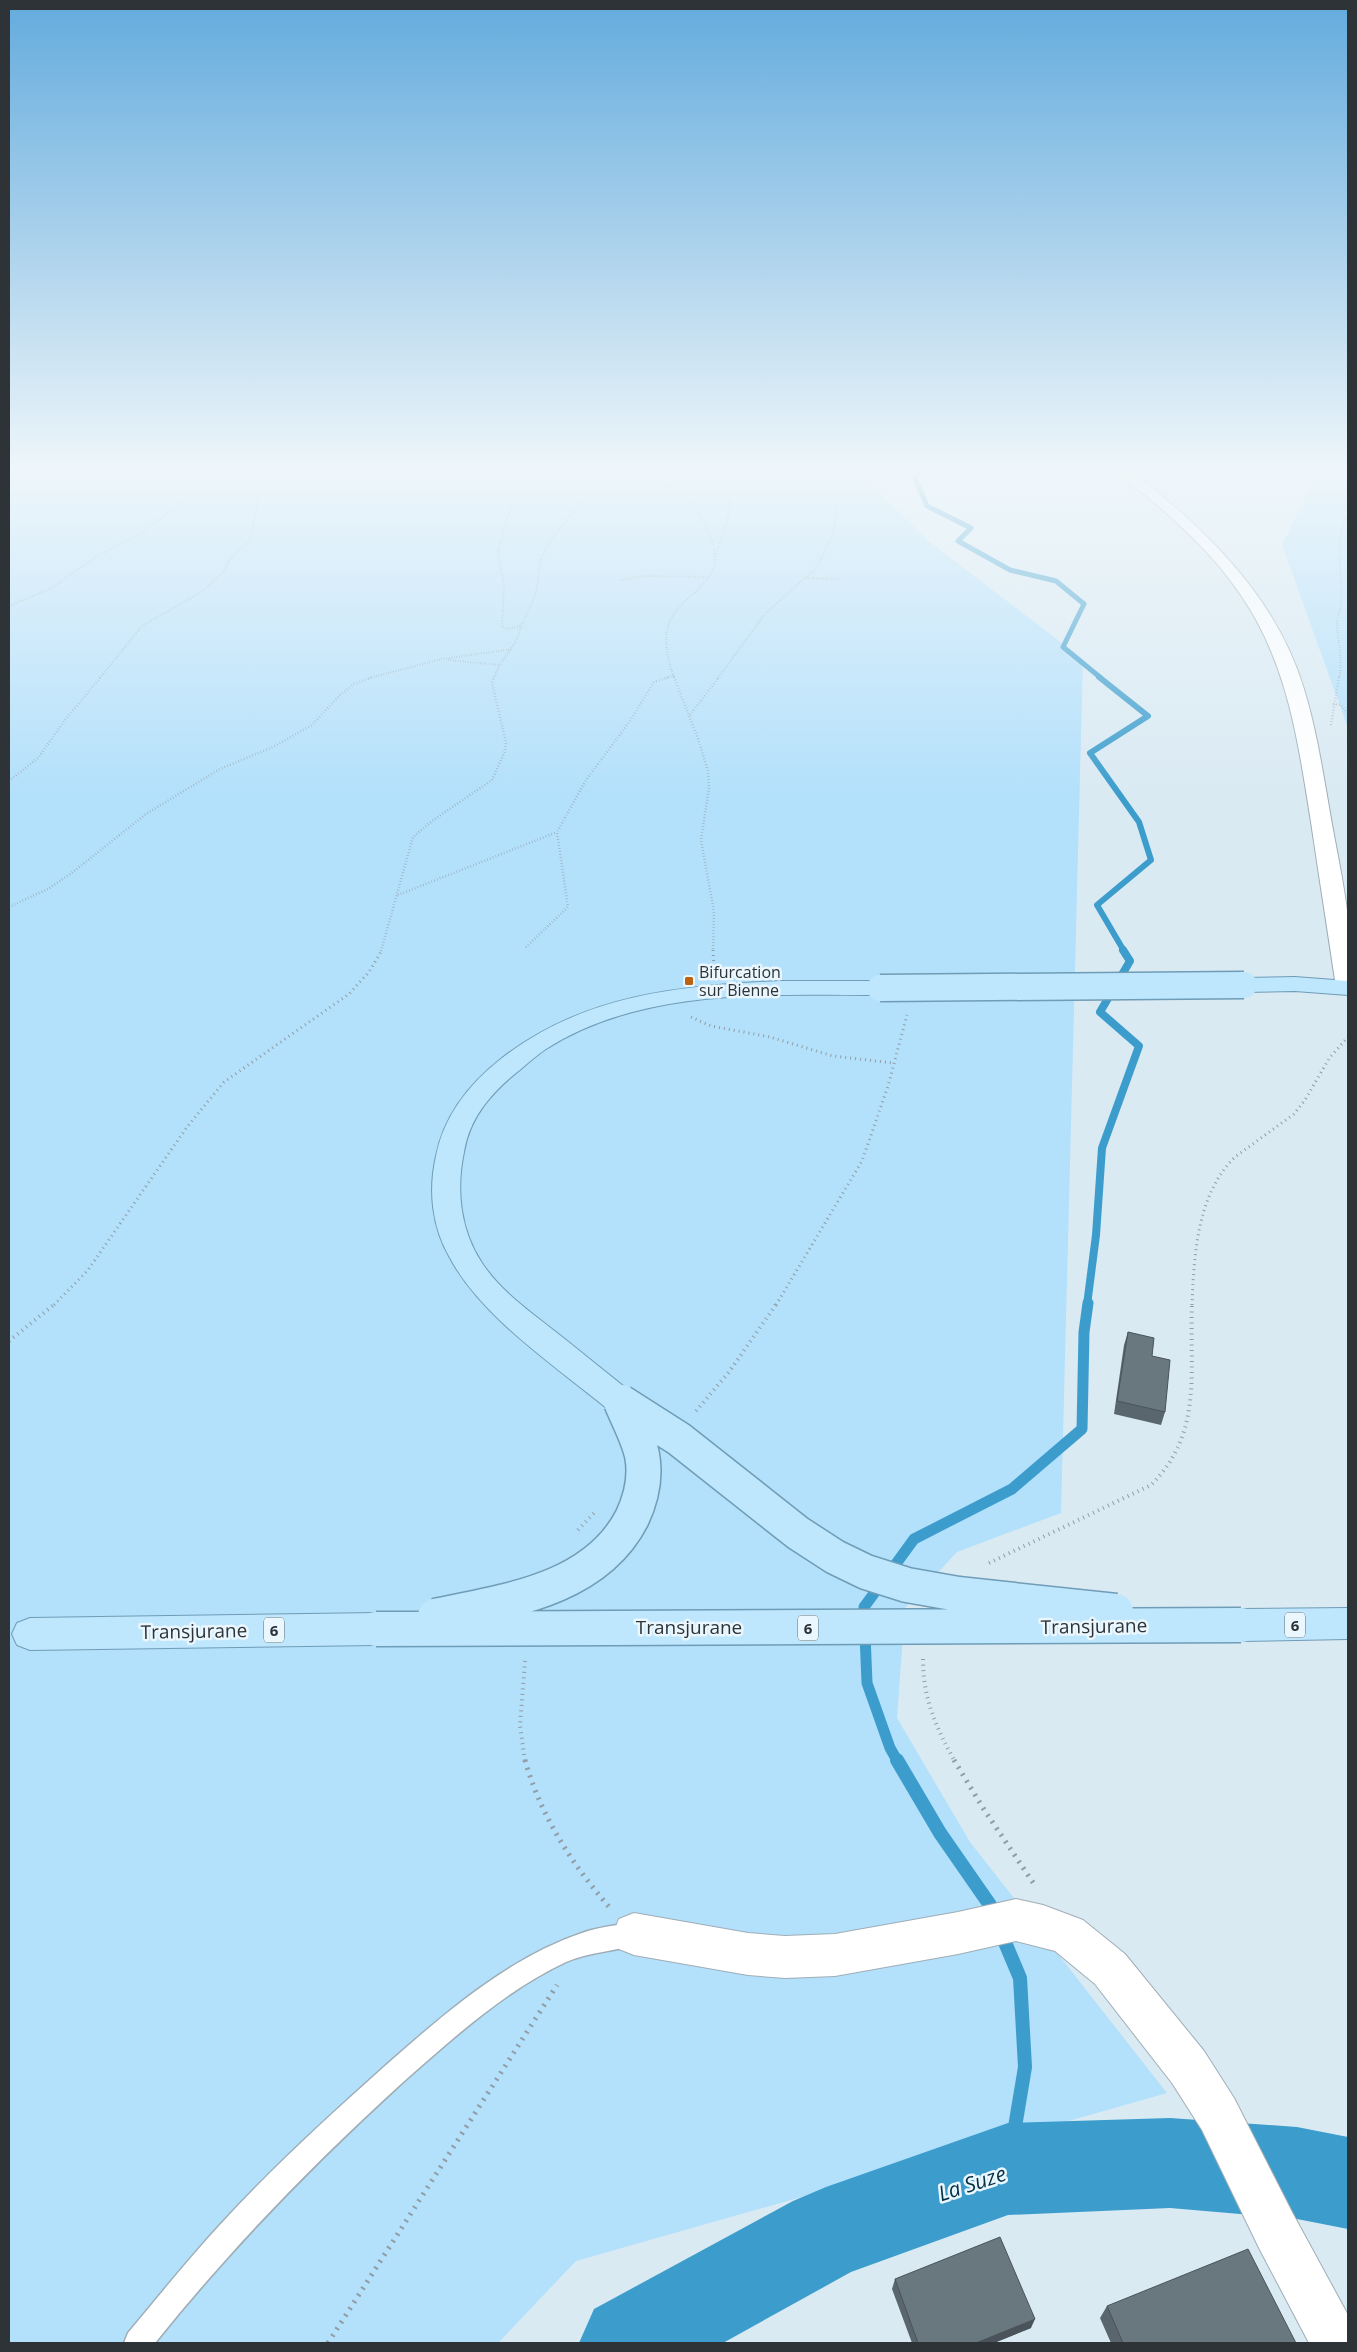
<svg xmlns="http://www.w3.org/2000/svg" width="1357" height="2352" font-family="'Open Sans',sans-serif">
	<rect width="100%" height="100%" fill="#daeaf3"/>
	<!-- green -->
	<path fill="#b3e0fb" d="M9 466H853L927 540 1083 659 1061 1513 957 1552 905 1608 897 1718 970 1842 1167 2093 576 2261 498 2343H9Z
		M1321 466H1348V728L1282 545Z"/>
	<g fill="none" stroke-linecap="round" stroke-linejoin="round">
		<!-- stream-far4 -->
		<path stroke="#3c9dcd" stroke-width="5" d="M930 466 915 478 927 506 971 528 958 541 1010 570 1056 581 1084 604 1063 647 1101 678"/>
		<!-- stream-far3 -->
		<path stroke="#3c9dcd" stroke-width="6" d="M1099 677 1148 716 1090 753 1139 822 1151 860 1097 905 1124 951"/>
		<!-- stream-far2 -->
		<path stroke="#3c9dcd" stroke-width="8" d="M1087 1305 1096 1235 1102 1148 1139 1046 1100 1012 1130 961 1123 950"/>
		<!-- stream-far1 -->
		<path stroke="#3c9dcd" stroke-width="11" d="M890 1572 914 1539 1012 1489 1082 1429 1084 1332 1088 1303
			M865 1621 864 1607 881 1584
			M865 1634 867 1683 890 1748 898 1762"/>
		<!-- stream -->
		<path stroke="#3c9dcd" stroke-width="14" d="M897 1760 940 1833 990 1905 994 1914
			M1001 1933 1020 1978 1025 2067 1008 2169"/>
		<!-- river -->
		<path fill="#3c9dcd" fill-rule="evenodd" d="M1170 2118 1297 2127 1348 2137V2229L1297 2219 1170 2208 1008 2215 851 2272 723 2343H579L594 2309 793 2201 826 2187 1008 2123Z"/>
		<defs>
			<path id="service" d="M634 1923 642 1926 645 1934 642 1942C618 1952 590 1951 566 1962 504 1991 452 2039 402 2083 311 2166 232 2247 155 2343H124L128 2333C158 2297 187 2261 219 2226 271 2169 328 2117 385 2066 444 2014 506 1959 582 1933 598 1927 617 1925 634 1923Z"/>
			<path id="minor" d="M1016 1899 1043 1905 1083 1920 1125 1954 1204 2051 1234 2098 1293 2214 1348 2315V2343H1309L1259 2248 1202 2130 1172 2083 1095 1984 1055 1951 1016 1941 958 1954 835 1976 785 1978 748 1975 634 1955 619 1949 613 1934 619 1919 634 1913 748 1933 785 1936 835 1934 958 1912Z"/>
			<path id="tertiary" d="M1110 466H1125C1201 525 1275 593 1304 689 1316 728 1322 767 1329 807 1335 844 1344 881 1348 919 1351 943 1348 969 1348 994L1340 992 1336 987C1328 932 1319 877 1311 822 1297 736 1287 656 1233 584 1209 551 1178 523 1148 497 1136 488 1119 479 1110 466Z"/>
			<path id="primary" d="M1295 977 1348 981V995L1295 991 1244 992 1236 990 1232 985 1236 980 1244 978Z
				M780 981H880L888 983 892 988 888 993 880 995C770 995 643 987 546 1049 537 1055 529 1062 521 1069 493 1091 470 1116 464 1152 456 1190 460 1230 482 1263 502 1293 533 1314 561 1336 585 1355 608 1374 632 1393L637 1402 632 1411 621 1414 610 1411C557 1367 482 1318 450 1258 432 1227 428 1191 436 1156 444 1115 470 1083 502 1058 585 994 679 986 780 981Z
				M1241 1609 1348 1608V1639L1241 1641 1228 1636 1223 1625 1228 1614Z
				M376 1613 389 1618 394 1629 389 1640 376 1645 30 1650 17 1645 12 1634 17 1623 30 1618Z"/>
		</defs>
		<!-- service casing -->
		<use href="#service" stroke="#9fadb6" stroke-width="3"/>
		<!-- minor casing -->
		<use href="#minor" stroke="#9fadb6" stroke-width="2"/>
		<!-- tertiary casing -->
		<use href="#tertiary" stroke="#9fadb6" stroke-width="2"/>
		<!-- primary casing -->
		<use href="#primary" stroke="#6f9cb6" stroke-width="2"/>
		<!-- path-far4 -->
		<path stroke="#919da4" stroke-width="2" stroke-dasharray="0.5 2" stroke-linecap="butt" d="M710 466 714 469 718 484 730 503 728 517 716 555
			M806 578 840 579
			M621 580 644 576 709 577
			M9 606 52 588 97 556 139 535 214 477 219 466
			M521 626C527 613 534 601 537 587 539 578 538 567 542 557 550 536 594 484 616 477 630 473 644 477 657 482 686 492 705 516 713 544 726 586 679 592 668 626 663 642 669 662 674 678
			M448 660 500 665
			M100 678 142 626 203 591 223 572 231 557 250 541 257 504 256 491 251 486 247 466
			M369 678 442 659 513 649
			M494 678C501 656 516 650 521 626L507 629 502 627 504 585 498 551 516 488 517 466
			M666 678 674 675
			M718 678 765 614 817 567 834 531 837 502
			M1339 678C1343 660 1338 642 1337 624 1337 617 1340 612 1341 605 1344 575 1332 543 1348 514"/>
		<!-- path-far3 -->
		<path stroke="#919da4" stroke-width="2.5" stroke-dasharray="0.5 2.5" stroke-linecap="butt" d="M674 677 698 739 708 771 709 788 701 840 714 912 713 951
			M1333 704 1341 705 1348 713
			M690 715 719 677
			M1331 725 1339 677
			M1348 733V737
			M9 781 38 758 65 720 101 677
			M398 895 557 832
			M9 907 48 889 73 872 146 814 220 769 273 747 312 725 340 695 354 684 373 677
			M526 947 568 907 557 832 586 780 630 721 654 682 670 677
			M381 951 413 837 432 821 492 780 505 751 506 743 492 683 494 677"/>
		<!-- path-far2 -->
		<path stroke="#919da4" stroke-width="3" stroke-dasharray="1 4" stroke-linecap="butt" d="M713 950 714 969
			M691 1017 711 1026 770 1037 833 1056 893 1063
			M54 1305 88 1270 187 1127 224 1082 349 994 369 972 382 950
			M776 1305 862 1161 888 1086 907 1015
			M1192 1305C1194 1255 1197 1194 1235 1157L1294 1114 1305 1100 1330 1057 1348 1037"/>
		<!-- path-far1 -->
		<path stroke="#919da4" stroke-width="4" stroke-dasharray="1 4.5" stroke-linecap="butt" d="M9 1341 56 1303
			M696 1411 729 1372 777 1303
			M578 1530 594 1513
			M989 1563 1151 1485C1204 1432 1189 1371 1192 1303
			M923 1659C923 1699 936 1727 955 1762
			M525 1661 520 1725 525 1762"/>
		<!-- path -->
		<path stroke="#919da4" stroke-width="5" stroke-dasharray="2 6" stroke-linecap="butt" d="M525 1760C541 1817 572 1864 610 1908
			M954 1760 983 1808 1036 1887
			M328 2343 557 1985"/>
		<!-- service -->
		<use href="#service" fill="#fff" fill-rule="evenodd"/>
		<!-- minor -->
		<use href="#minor" fill="#fff" fill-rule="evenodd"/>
		<!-- tertiary -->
		<use href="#tertiary" fill="#fff" fill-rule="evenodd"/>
		<!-- primary -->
		<use href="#primary" fill="#bee6fd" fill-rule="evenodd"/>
		<defs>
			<path id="primary-bridge-far1" d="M880 988 1244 985"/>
			<path id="primary-bridge" d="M621 1402 679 1439 798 1533 835 1557 866 1572 907 1585 958 1594 1116 1611
				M435 1616C507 1601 595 1590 632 1518 641 1499 646 1476 642 1455 638 1437 628 1419 621 1402
				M376 1629 1241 1625"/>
		</defs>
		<!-- primary-bridge-far1 casing -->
		<use href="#primary-bridge-far1" stroke="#6f9cb6" stroke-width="29" stroke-linecap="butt"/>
		<!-- primary-bridge casing -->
		<use href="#primary-bridge" stroke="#6f9cb6" stroke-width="37" stroke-linecap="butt"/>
		<!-- primary-bridge-far1 -->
		<use href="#primary-bridge-far1" stroke="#bee6fd" stroke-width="26"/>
		<!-- primary-bridge -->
		<use href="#primary-bridge" stroke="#bee6fd" stroke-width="34"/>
	</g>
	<!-- wall -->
	<path fill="#5a666d" d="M1128 1332 1152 1356 1165 1412 1161 1425 1114 1414 1124 1345Z
		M895 2279 1031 2328 994 2343H912L892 2289Z
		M1107 2306 1296 2343H1111L1100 2318Z"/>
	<!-- shaded-wall -->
	<path fill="#4a5359" d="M1035 2319 1031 2328 994 2343H976Z"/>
	<!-- building -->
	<path fill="#69777f" stroke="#4a5359" d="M1128 1332 1154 1338 1152 1356 1170 1360 1165 1412 1117 1401Z
		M1000 2237 1035 2319 976 2343H918L895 2279Z
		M1248 2249 1296 2343H1123L1107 2306Z"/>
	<!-- sky -->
	<linearGradient id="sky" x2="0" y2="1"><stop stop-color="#63abdd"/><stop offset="0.59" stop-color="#eef6fa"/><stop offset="1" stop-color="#eef6fa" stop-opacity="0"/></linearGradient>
	<rect width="1357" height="795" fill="url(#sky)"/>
	<!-- markers -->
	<rect fill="#be620f" stroke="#eaf7fe" stroke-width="2" x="684" y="976" width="10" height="10" rx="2.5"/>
	<g text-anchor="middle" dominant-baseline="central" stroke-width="5" stroke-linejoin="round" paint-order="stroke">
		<!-- shield labels -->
		<g fill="#eaf7fe" stroke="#666e73" stroke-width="1">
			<rect x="1285" y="1612.5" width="20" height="25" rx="4"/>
			<rect x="798" y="1615.5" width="20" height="25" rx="4"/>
			<rect x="264" y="1617.5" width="20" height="25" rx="4"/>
		</g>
		<g font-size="15" font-weight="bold" fill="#2d3337">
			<text x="1295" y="1625">6</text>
			<text x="808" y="1628">6</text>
			<text x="274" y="1630">6</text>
		</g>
		<!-- poi labels -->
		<g font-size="16" fill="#2d3337" stroke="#eaf7fe" text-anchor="start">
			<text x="699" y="972">Bifurcation<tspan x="699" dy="18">sur Bienne</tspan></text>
		</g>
		<!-- near-street labels -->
		<g font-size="19" fill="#2d3337" stroke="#eaf7fe">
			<text transform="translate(1094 1626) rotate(-1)">Transjurane</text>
			<text x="689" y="1627">Transjurane</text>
			<text transform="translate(194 1631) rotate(-1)">Transjurane</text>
		</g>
		<!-- near-water labels -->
		<g font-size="21" font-style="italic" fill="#063145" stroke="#eaf7fe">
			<text transform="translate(972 2183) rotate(-18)">La Suze</text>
		</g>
	</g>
	<!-- border -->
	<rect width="1357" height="2352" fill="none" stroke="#2d3337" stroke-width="20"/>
</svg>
